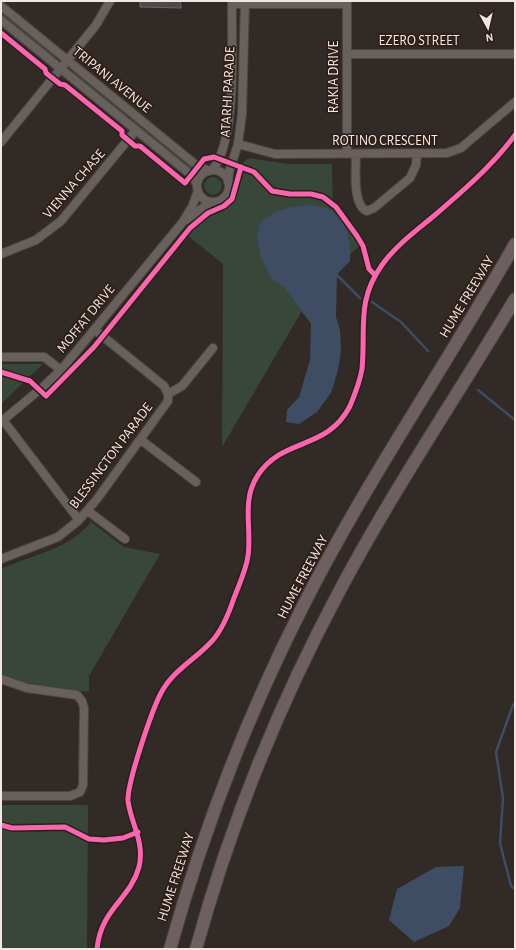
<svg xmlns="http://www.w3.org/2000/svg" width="516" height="950" font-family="'Alegreya Sans',sans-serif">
	<rect width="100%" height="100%" fill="#322a26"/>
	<!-- green -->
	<path fill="#384739" d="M1 9 57 56 53 59 1 17Z
		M75 70 130 116 126 120 72 73Z
		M131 117 150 132 148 135 129 120Z
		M152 133 195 169 193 171 149 137Z
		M249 158 287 164H332L333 209 363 243 320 280 222 447 223 264 187 235 207 211 227 199C231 185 236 165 249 158Z
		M204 186a9 9 0 1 1 18 0a9 9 0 1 1-18 0Z
		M1 364H43L1 404Z
		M91 522 124 547 160 554 89 676V692L22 682 1 674V569C32 555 68 550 91 522Z
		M1 805H88L87 949H1Z"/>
	<!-- water -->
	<path fill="#3e4d63" d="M312 205C317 206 324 207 328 209 348 219 351 242 350 261L337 274 336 317 340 330 341 351 338 370 331 393 317 412 299 424 286 422 287 410 299 397 310 360 311 324 284 287 271 278 261 257 257 238 260 223C278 208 289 207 312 205Z
		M464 866 460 908 449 926 414 942 389 920 397 889 436 867Z"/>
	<!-- shadow -->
	<path fill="#0007" d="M143 1H183V4L181 7Z"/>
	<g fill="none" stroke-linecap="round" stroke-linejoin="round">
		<!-- stream -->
		<path stroke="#3e4d63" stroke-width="2.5" d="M335 273 360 298
			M372 302 401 322 428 351
			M478 390 515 420
			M515 703 513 705 496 752 503 798 500 843 511 886 515 889"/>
	</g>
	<!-- building -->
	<path fill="#504748" stroke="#6e6767" d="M140 1H181V8L140 7Z"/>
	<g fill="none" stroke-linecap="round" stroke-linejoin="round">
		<defs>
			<path id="minor" d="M347 1V154
				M232 4H347
				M1 6 196 165 209 171
				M1 20 190 174 197 184
				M347 54H515
				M1 142 96 25 110 1
				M238 144 275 154 447 153 461 148 515 102
				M356 154C356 167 352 206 367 211L374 208 410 178 416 165 417 154
				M212 170C238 141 231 42 232 1
				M197 186a16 16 0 1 1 32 0a16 16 0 1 1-32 0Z
				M228 182 229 172 238 144 242 114 245 1
				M186 220 211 202
				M1 254 36 240 61 221 136 130
				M1 357H44L61 370
				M168 394 182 386 213 348
				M3 420 79 520
				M1 422 44 386 61 370 182 223 192 207 198 191
				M141 440 196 482
				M88 511 125 539
				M1 559 58 537 79 520 97 499 168 401V394L164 386 95 330
				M1 679 27 688 77 695 82 701 84 708 83 785 80 792 70 796H1"/>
			<path id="highway" d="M170 949C203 831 247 716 303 606 366 481 446 366 515 244
				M196 949C230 825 279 704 340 590 393 490 457 396 515 299"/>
		</defs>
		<!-- minor casing -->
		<use href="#minor" stroke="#4d4542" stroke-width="10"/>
		<!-- highway casing -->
		<use href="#highway" stroke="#4d4542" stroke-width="14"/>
		<!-- minor -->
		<use href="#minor" stroke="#68605d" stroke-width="8"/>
		<!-- highway -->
		<use href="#highway" stroke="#6e6060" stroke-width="12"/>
		<defs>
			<path id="cycleway" d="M1 33 45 69 46 73 60 84 65 85 122 131V135L135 146H140L185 183 204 159 214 157 254 172 272 191 290 194H311L323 197 336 207 357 236 363 246 369 269 375 275
				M1 372 30 381 46 396 94 347 190 228 208 213 224 206 232 199 241 167
				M1 825 12 828 65 827 89 839 104 840 123 838 138 832
				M97 949C101 908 130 900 139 867 145 842 131 824 128 801 127 783 152 710 161 693 173 670 195 660 212 641 223 629 229 613 234 598 239 585 246 570 248 556 252 528 241 500 258 475 283 437 327 451 350 406 355 394 360 381 362 369 366 329 356 301 382 265 396 245 417 230 435 215 464 190 492 166 515 135"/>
		</defs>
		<!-- cycleway casing -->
		<use href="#cycleway" stroke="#2e1e17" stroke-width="8"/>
		<!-- cycleway -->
		<use href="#cycleway" stroke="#f766af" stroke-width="5"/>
	</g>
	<g text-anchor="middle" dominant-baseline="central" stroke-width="3.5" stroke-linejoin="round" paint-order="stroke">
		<!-- street labels -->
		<g font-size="14" fill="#f2e7e2" stroke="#2e1e17">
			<text x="419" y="41">EZERO STREET</text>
			<text transform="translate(334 77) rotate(-90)">RAKIA DRIVE</text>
			<text transform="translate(112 80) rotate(39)">TRIPANI AVENUE</text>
			<text transform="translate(228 92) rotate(-87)">ATARHI PARADE</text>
			<text x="385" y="141">ROTINO CRESCENT</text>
			<text transform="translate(74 184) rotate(-49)">VIENNA CHASE</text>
			<text transform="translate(467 297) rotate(-59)">HUME FREEWAY</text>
			<text transform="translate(86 319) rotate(-51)">MOFFAT DRIVE</text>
			<text transform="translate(111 456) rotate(-53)">BLESSINGTON PARADE</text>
			<text transform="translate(303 577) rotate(-62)">HUME FREEWAY</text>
			<text transform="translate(176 877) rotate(-72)">HUME FREEWAY</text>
		</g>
	</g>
	<!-- border -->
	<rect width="516" height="950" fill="none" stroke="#f2e7e2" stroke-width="4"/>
	<!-- north arrow -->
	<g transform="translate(488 28) rotate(172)" stroke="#2e1e17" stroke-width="3" paint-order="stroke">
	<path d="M0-3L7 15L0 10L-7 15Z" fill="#f2e7e2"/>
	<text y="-6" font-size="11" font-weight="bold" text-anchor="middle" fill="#f2e7e2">N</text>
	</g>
</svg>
